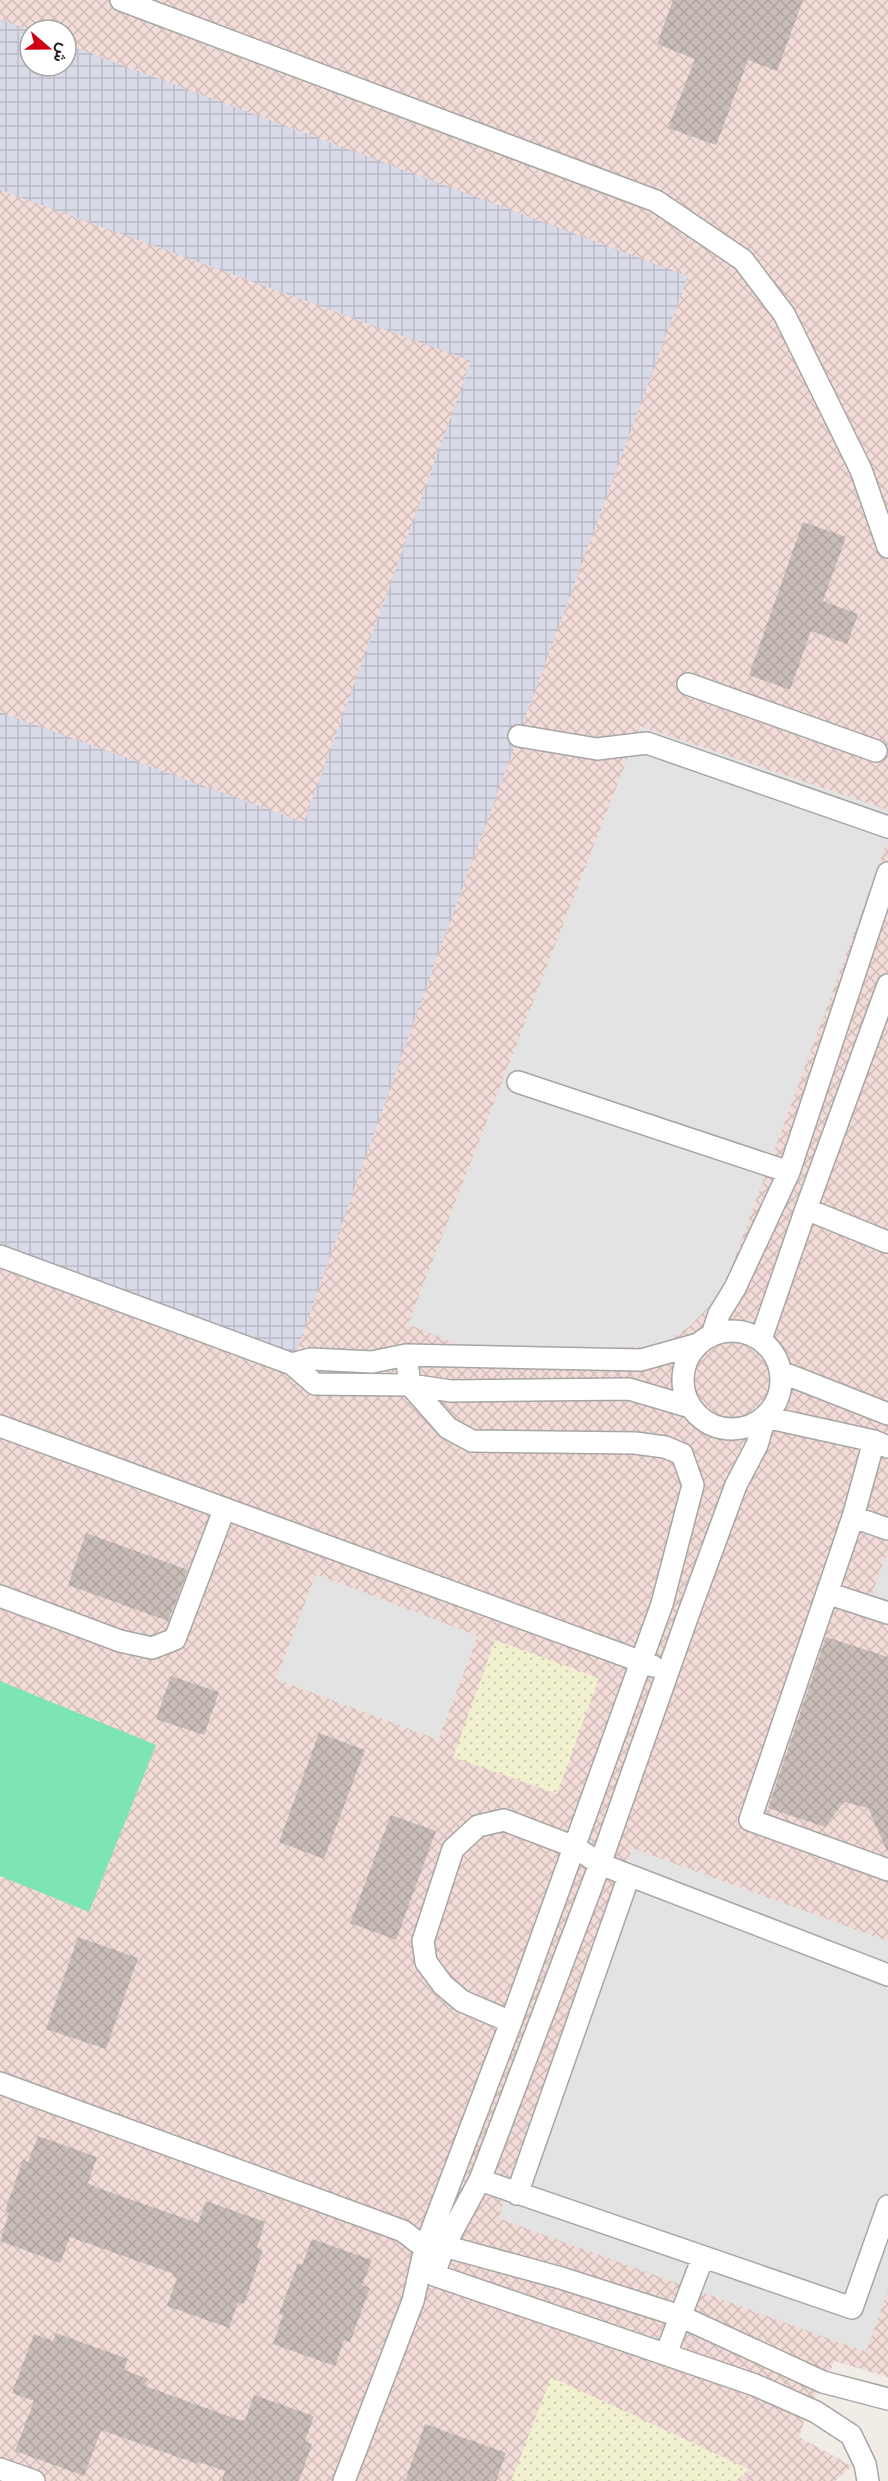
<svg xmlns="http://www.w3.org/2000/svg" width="888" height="2481" font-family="Jost,Vazirmatn,sans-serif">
	<defs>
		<pattern id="military-cross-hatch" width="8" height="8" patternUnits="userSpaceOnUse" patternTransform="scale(1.5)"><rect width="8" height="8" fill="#f3dcd7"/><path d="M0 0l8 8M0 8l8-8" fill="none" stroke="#d0bcb8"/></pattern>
		<pattern id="farmland-dots" width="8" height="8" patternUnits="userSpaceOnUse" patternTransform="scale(1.5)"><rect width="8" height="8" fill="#f1f0cf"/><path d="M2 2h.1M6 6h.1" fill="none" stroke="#cecdb1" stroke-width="1.8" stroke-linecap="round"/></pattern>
		<pattern id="plaza-grid" width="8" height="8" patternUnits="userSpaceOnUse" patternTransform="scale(1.5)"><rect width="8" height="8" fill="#d9dae7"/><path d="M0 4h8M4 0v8" fill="none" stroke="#babbc6"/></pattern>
		<pattern id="building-cross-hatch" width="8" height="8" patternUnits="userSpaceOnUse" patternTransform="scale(1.5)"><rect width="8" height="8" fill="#c9bdb7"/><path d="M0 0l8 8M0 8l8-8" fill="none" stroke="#aca29d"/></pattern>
	</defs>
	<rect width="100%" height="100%" fill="#f1ece5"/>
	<!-- military -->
	<path fill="url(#military-cross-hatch)" fill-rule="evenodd" d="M0 0H888V2377L835 2361 808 2410 799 2437 852 2466 835 2481H0ZM30 30H66V66H30Z"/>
	<!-- farmland -->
	<path fill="url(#farmland-dots)" d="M495 1640 599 1678 557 1794 453 1757Z
		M551 2377 749 2469 736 2481H511Z"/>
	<!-- pitch -->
	<path fill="#7de5b4" d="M0 1681 156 1745 89 1912 0 1876Z"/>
	<!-- parking -->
	<path fill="#e3e3e3" d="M640 726 888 810V840L722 1293 689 1327 658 1346 548 1350 466 1348 408 1324Z
		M885 1557 888 1558V1603L871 1597Z
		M316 1574 478 1636 438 1740 276 1679Z
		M632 1848 888 1941V2291L866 2352 498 2218Z"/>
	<!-- plaza -->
	<path fill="url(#plaza-grid)" d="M0 19 30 30V66H66V44L688 276 443 941 292 1364 0 1256V712L304 822 471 361 0 190Z"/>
	<!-- building -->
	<path fill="url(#building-cross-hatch)" d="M673 0H803L777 71 748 60 716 145 668 128 695 59 657 44Z
		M803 522 846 537 823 601 858 614 847 644 811 631 790 690 749 675Z
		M86 1533 188 1570 168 1621 68 1585Z
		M826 1637 888 1657V1853L868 1808 844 1802 825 1827 768 1808Z
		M171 1676 219 1692 204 1735 156 1719Z
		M319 1733 365 1750 324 1859 279 1842Z
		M391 1815 436 1831 396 1940 350 1923Z
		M78 1937 138 1958 106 2049 46 2029Z
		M38 2136 97 2157 88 2183 95 2187 198 2223 206 2201 265 2222 257 2248 263 2250 244 2304 238 2302 229 2328 167 2306 177 2278 173 2277 174 2274 70 2237 60 2263 0 2241 9 2213 5 2211 23 2160 28 2162Z
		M312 2239 372 2260 362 2285 370 2288 350 2342 344 2340 335 2366 273 2344 283 2315 279 2314 298 2263 302 2265Z
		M56 2333 128 2359 124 2370 148 2379 145 2386 239 2420 245 2421 254 2395 314 2416 305 2441 312 2444 299 2481H222L225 2471 199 2462 198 2464 101 2430 84 2476 15 2451 34 2401 12 2393 34 2334 53 2341Z
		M425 2424 506 2453 496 2481H405Z"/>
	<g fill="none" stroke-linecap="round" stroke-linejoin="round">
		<defs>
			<path id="minor" d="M121 0 656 201 743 260 784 314 861 470 888 547
				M688 684 876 751
				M519 736 597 749 647 743 888 827
				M518 1082 789 1172
				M806 1209 887 1242
				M0 1256 292 1364
				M683 1380a49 49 0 1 1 98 0a49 49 0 1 1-98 0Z
				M712 1335 719 1314 735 1288 789 1172 888 873
				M761 1339 806 1209 888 985
				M406 1355 410 1385 448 1428 472 1441 635 1443 665 1447 682 1454 693 1485 662 1604 511 2022 425 2248 434 2275 755 2385 816 2412 851 2435 865 2464 868 2481
				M781 1372 888 1414
				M690 1407 629 1389 451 1391 410 1385 315 1384 292 1364 311 1359 372 1362 406 1355 641 1360 698 1344
				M0 1426 653 1666
				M874 1441 853 1517 750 1820 888 1870
				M853 1517 888 1529
				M827 1593 888 1613
				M0 1596 120 1641 152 1648 175 1639 224 1510
				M511 2022 462 2001 443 1985 426 1962 423 1941 453 1849 478 1826 504 1820 575 1847 600 1864 888 1975
				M0 2083 403 2231 425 2248 413 2301 344 2481
				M480 2180 852 2308 888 2206
				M517 2194 629 1876
				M433 2247 444 2246 561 2278 680 2316 823 2382 888 2399
				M434 2275 444 2246 480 2180 600 1864 688 1615 736 1485 757 1445 765 1417 874 1441 888 1447
				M666 2354 703 2257
				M0 2469 34 2481"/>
		</defs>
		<!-- minor casing -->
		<use href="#minor" stroke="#a6a6a6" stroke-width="24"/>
		<!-- minor -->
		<use href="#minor" stroke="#fff" stroke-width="21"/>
	</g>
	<!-- north arrow -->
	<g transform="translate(48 48) rotate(110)"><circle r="28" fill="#ffffff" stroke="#a5a5a5" stroke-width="1.5"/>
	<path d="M0-4.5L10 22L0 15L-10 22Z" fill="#ce0011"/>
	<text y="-9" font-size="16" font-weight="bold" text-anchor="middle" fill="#1f1f1f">ش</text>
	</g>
</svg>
